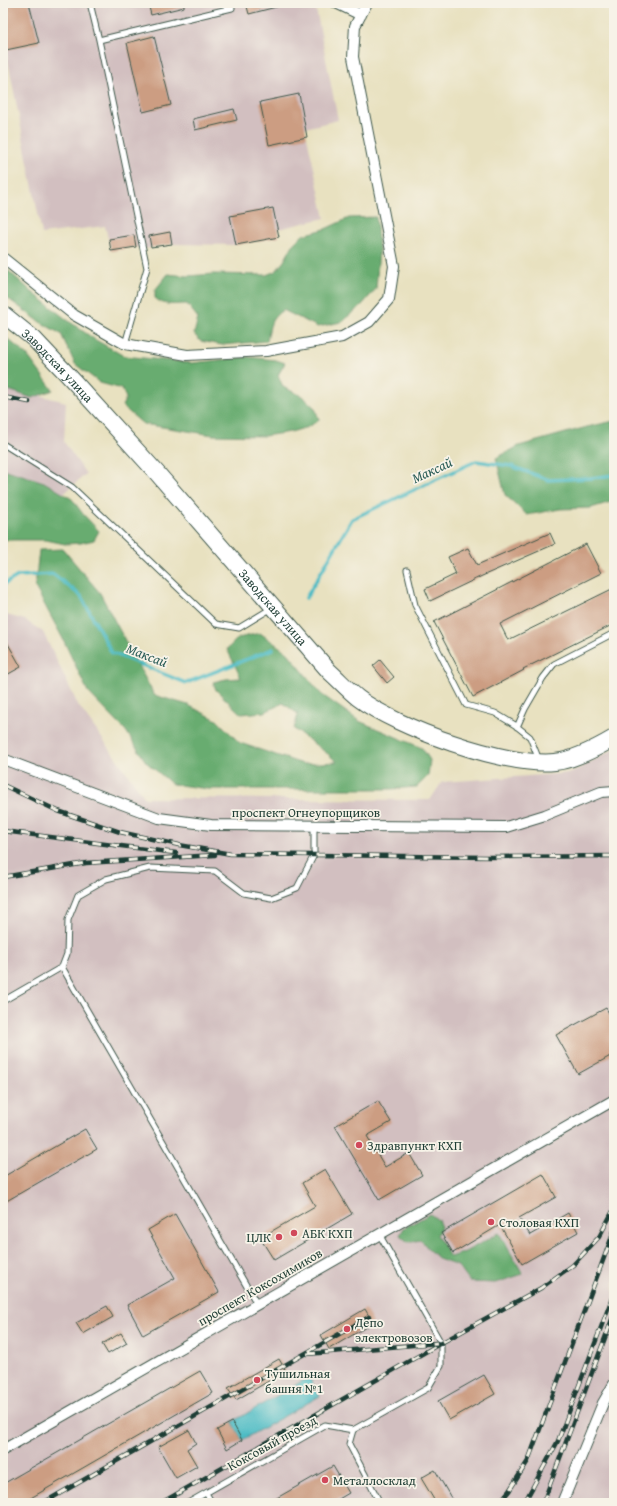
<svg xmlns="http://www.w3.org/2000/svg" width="617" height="1506" font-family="'Gentium Book Plus',serif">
	<rect width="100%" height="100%" fill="#f7f3e8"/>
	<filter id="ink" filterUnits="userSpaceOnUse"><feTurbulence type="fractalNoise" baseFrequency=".025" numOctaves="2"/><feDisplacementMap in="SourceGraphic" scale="8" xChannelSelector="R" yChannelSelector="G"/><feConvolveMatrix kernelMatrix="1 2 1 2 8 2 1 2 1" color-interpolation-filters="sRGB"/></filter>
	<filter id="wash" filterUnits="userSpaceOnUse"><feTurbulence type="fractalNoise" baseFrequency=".012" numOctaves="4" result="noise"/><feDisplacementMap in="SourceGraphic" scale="16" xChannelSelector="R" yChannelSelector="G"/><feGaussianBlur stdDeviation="0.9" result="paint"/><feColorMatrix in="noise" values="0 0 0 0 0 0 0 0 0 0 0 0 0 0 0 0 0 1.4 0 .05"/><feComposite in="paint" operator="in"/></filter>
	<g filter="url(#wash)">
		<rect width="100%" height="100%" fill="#e8e1c0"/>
		<!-- industrial -->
		<path fill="#d2bfc0" d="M3 3H284L285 5 315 4 338 120 305 128 325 218 278 229 279 237 236 245 172 244 143 249 136 247 111 251 105 226 42 234 3 36Z
			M3 370 27 383 42 396 66 402 64 442 86 474 25 528H3Z
			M3 614 25 620 43 632 78 705 145 798 430 800 442 782 571 773 614 749V1503H3Z"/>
		<!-- forest -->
		<path fill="#68ac70" stroke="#447452" d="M376 217 379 250 376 289 361 306 341 322 318 327 283 310C270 318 270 326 267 341L222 345 200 341 194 334 198 318 187 304C175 304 165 307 155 298V290L168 274 187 276 214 274 266 275 276 271 284 261 294 243 303 235 325 229 349 218Z
			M3 266 32 292 66 319 94 339 124 356 192 363 247 357 276 360 285 363 278 375 283 387 302 396 315 408 319 420 308 427 291 432 264 436 213 435 143 424 122 406 126 398 122 389 100 383 75 364 61 334 40 322 3 295Z
			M3 335 27 355 53 390 32 398 3 388Z
			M614 421V501L591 508 560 509 527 515 505 495 496 458 519 446 587 427Z
			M3 469 44 482 72 499 83 514 99 531 94 540 81 543 65 544 46 540H3Z
			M63 549 100 593 154 695 188 705 217 720 240 743 303 764 337 762 328 754 294 729 298 714 283 703 265 712 241 714 216 690 213 682 226 679 241 678 227 649 238 638 260 633 288 653 321 694 359 721 422 748 430 760 428 776 417 787 391 789H208L172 784 146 762 126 731 88 692 62 637 35 587 39 550Z
			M430 1214 438 1220 441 1227 437 1235 450 1257 465 1252 499 1233 523 1274 495 1283 470 1282 458 1266 441 1260 430 1251 421 1240 408 1242 400 1235 404 1228Z"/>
		<!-- water -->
		<path fill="#4ebcc5" stroke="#367c7c" d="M309 1377 320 1396 242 1440 232 1422Z"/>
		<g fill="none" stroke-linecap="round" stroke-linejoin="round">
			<!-- stream -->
			<path stroke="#4ebcc5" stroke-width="3.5" d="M3 585 18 576 53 574 81 596 112 653 186 683 273 649
				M306 598 352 519 476 461 511 466 549 480 591 478 614 475"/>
		</g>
		<g id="blocks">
			<!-- building -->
			<path fill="#cc9d82" d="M3 3H29L39 43 6 50 3 36Z
				M148 3H184V7L151 15Z
				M246 3H279L280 6 249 14Z
				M154 36 171 105 143 112 127 43Z
				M299 94 307 137 269 145 260 102Z
				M234 109 237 120 195 130 193 119Z
				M273 208 279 237 236 245 230 216Z
				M170 232 172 244 151 247 149 236Z
				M134 235 136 247 111 251 109 239Z
				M550 533 555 544 482 576 430 601 425 589 456 574 448 557 468 548 477 565Z
				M586 544 601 573 500 624 508 640 614 588V624L523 669 524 670 473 697 434 622Z
				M3 635 21 667 3 677Z
				M380 660 394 677 387 683 373 666Z
				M606 1008 614 1022V1054L578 1074 556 1035Z
				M378 1101 391 1122 367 1136 385 1167 409 1153 422 1175 379 1200 335 1126Z
				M85 1129 97 1149 3 1203V1177Z
				M325 1169 352 1214 274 1260 260 1238 315 1206 302 1183Z
				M543 1174 556 1197 519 1218 530 1235 568 1213 578 1232 522 1264 500 1225 453 1253 441 1233Z
				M175 1214 219 1292 143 1335 127 1305 175 1278 148 1230Z
				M107 1306 113 1317 83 1334 76 1323Z
				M365 1309 373 1323 329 1349 321 1335Z
				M121 1333 127 1343 108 1354 102 1344Z
				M279 1359 286 1371 236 1400 228 1388Z
				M200 1371 213 1393 22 1503H3V1484Z
				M484 1375 495 1394 449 1420 438 1401Z
				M232 1422 242 1440 227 1449 217 1430Z
				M189 1430 196 1443 187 1449 197 1466 176 1478 158 1447Z
				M333 1466 349 1493 332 1503H268Z
				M435 1470 454 1503H436L421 1478Z"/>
		</g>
	</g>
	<g filter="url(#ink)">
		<use href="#blocks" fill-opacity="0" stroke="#3d5649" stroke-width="1"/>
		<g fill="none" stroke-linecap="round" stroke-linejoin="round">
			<defs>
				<path id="lane" d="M90 3 99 40 232 8 231 3
					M99 40 147 268 125 344
					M3 444 72 487 216 624 239 628 272 608
					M407 570 415 605 466 705 495 713 515 725 530 737 539 760
					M517 727 525 709 543 678 554 664 614 633
					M62 967 257 1304
					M3 1001 62 967 67 954 68 920 78 895 106 879 150 868 215 871 244 893 271 898 297 888 314 855V825
					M353 1430 349 1444 380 1503
					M206 1493 212 1503
					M188 1503 325 1425 353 1430 428 1388 441 1366V1343L379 1234"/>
				<path id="street" d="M336 3 361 15
					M3 258 74 315 125 344 187 355 266 351 342 337 369 322 389 299 394 266 353 57 355 26 367 3
					M3 759 159 818 211 825 506 827 545 815 601 792 614 791
					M3 1450 614 1100
					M562 1503 603 1403 614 1384"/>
				<g id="primary">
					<path id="s1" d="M3 314 34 339 68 375 157 473 329 671C339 680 348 690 358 698 397 728 506 767 555 762 575 760 597 748 614 738"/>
				</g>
			</defs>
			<!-- lane casing -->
			<use href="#lane" stroke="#3d5649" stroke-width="7"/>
			<!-- street casing -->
			<use href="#street" stroke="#3d5649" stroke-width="12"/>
			<!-- primary casing -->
			<use href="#primary" stroke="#3d5649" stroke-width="18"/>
			<!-- lane -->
			<use href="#lane" stroke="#fff" stroke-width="5"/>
			<!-- street -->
			<use href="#street" stroke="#fff" stroke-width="10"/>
			<!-- primary -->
			<use href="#primary" stroke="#fff" stroke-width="16"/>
			<defs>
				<path id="rail" d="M3 397 29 402
					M3 785 58 811 120 832 179 845 231 854 489 857 614 856
					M3 831 176 853
					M3 877 86 863 215 855
					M307 1354 437 1343
					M43 1503 369 1317
					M161 1503 441 1343 541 1288 573 1265 599 1237 614 1209
					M499 1503 509 1491 528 1461 614 1231
					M524 1503 558 1441 614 1293
					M543 1503 614 1314"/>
			</defs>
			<!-- rail casing -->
			<use href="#rail" stroke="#1f3d34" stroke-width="4.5"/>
			<!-- rail -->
			<use href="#rail" stroke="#f7f3e8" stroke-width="3" stroke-dasharray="9" stroke-linecap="butt"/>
		</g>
	</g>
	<!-- markers -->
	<g fill="#d1495b" stroke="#f7f3e8" stroke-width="1.5">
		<circle cx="359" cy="1145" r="4"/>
		<circle cx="491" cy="1222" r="4"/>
		<circle cx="294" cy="1233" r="4"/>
		<circle cx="279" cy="1237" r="4"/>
		<circle cx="347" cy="1329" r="4"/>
		<circle cx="257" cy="1380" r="4"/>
		<circle cx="325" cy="1480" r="4"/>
	</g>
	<g text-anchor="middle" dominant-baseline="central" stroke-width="3.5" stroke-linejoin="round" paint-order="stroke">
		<!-- street labels -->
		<g font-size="13" fill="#1f3d34" stroke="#f7f3e8">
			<text stroke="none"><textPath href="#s1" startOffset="75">Заводская улица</textPath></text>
			<text stroke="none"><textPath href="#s1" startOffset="399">Заводская улица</textPath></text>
			<text x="306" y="812">проспект Огнеупорщиков</text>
			<text transform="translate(260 1287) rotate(-30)">проспект Коксохимиков</text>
			<text transform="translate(272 1443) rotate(-29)">Коксовый проезд</text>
		</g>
		<!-- poi labels -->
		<g font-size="13" fill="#1f3d34" stroke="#f7f3e8" text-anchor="start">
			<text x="367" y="1145">Здравпункт КХП</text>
			<text x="499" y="1222">Столовая КХП</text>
			<text x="302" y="1233">АБК КХП</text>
			<text x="271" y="1237" text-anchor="end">ЦЛК</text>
			<text x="355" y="1322">Депо<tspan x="355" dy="15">электровозов</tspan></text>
			<text x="265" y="1373">Тушильная<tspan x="265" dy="15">башня №1</tspan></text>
			<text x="333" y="1480">Металлосклад</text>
		</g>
		<!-- water labels -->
		<g font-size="14" font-style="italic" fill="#2b5d58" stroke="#f7f3e8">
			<text transform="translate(432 470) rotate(-25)">Максай</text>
			<text transform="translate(147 655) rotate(21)">Максай</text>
		</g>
	</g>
	<!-- margin -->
	<rect width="617" height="1506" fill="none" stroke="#f7f3e8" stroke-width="16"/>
</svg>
